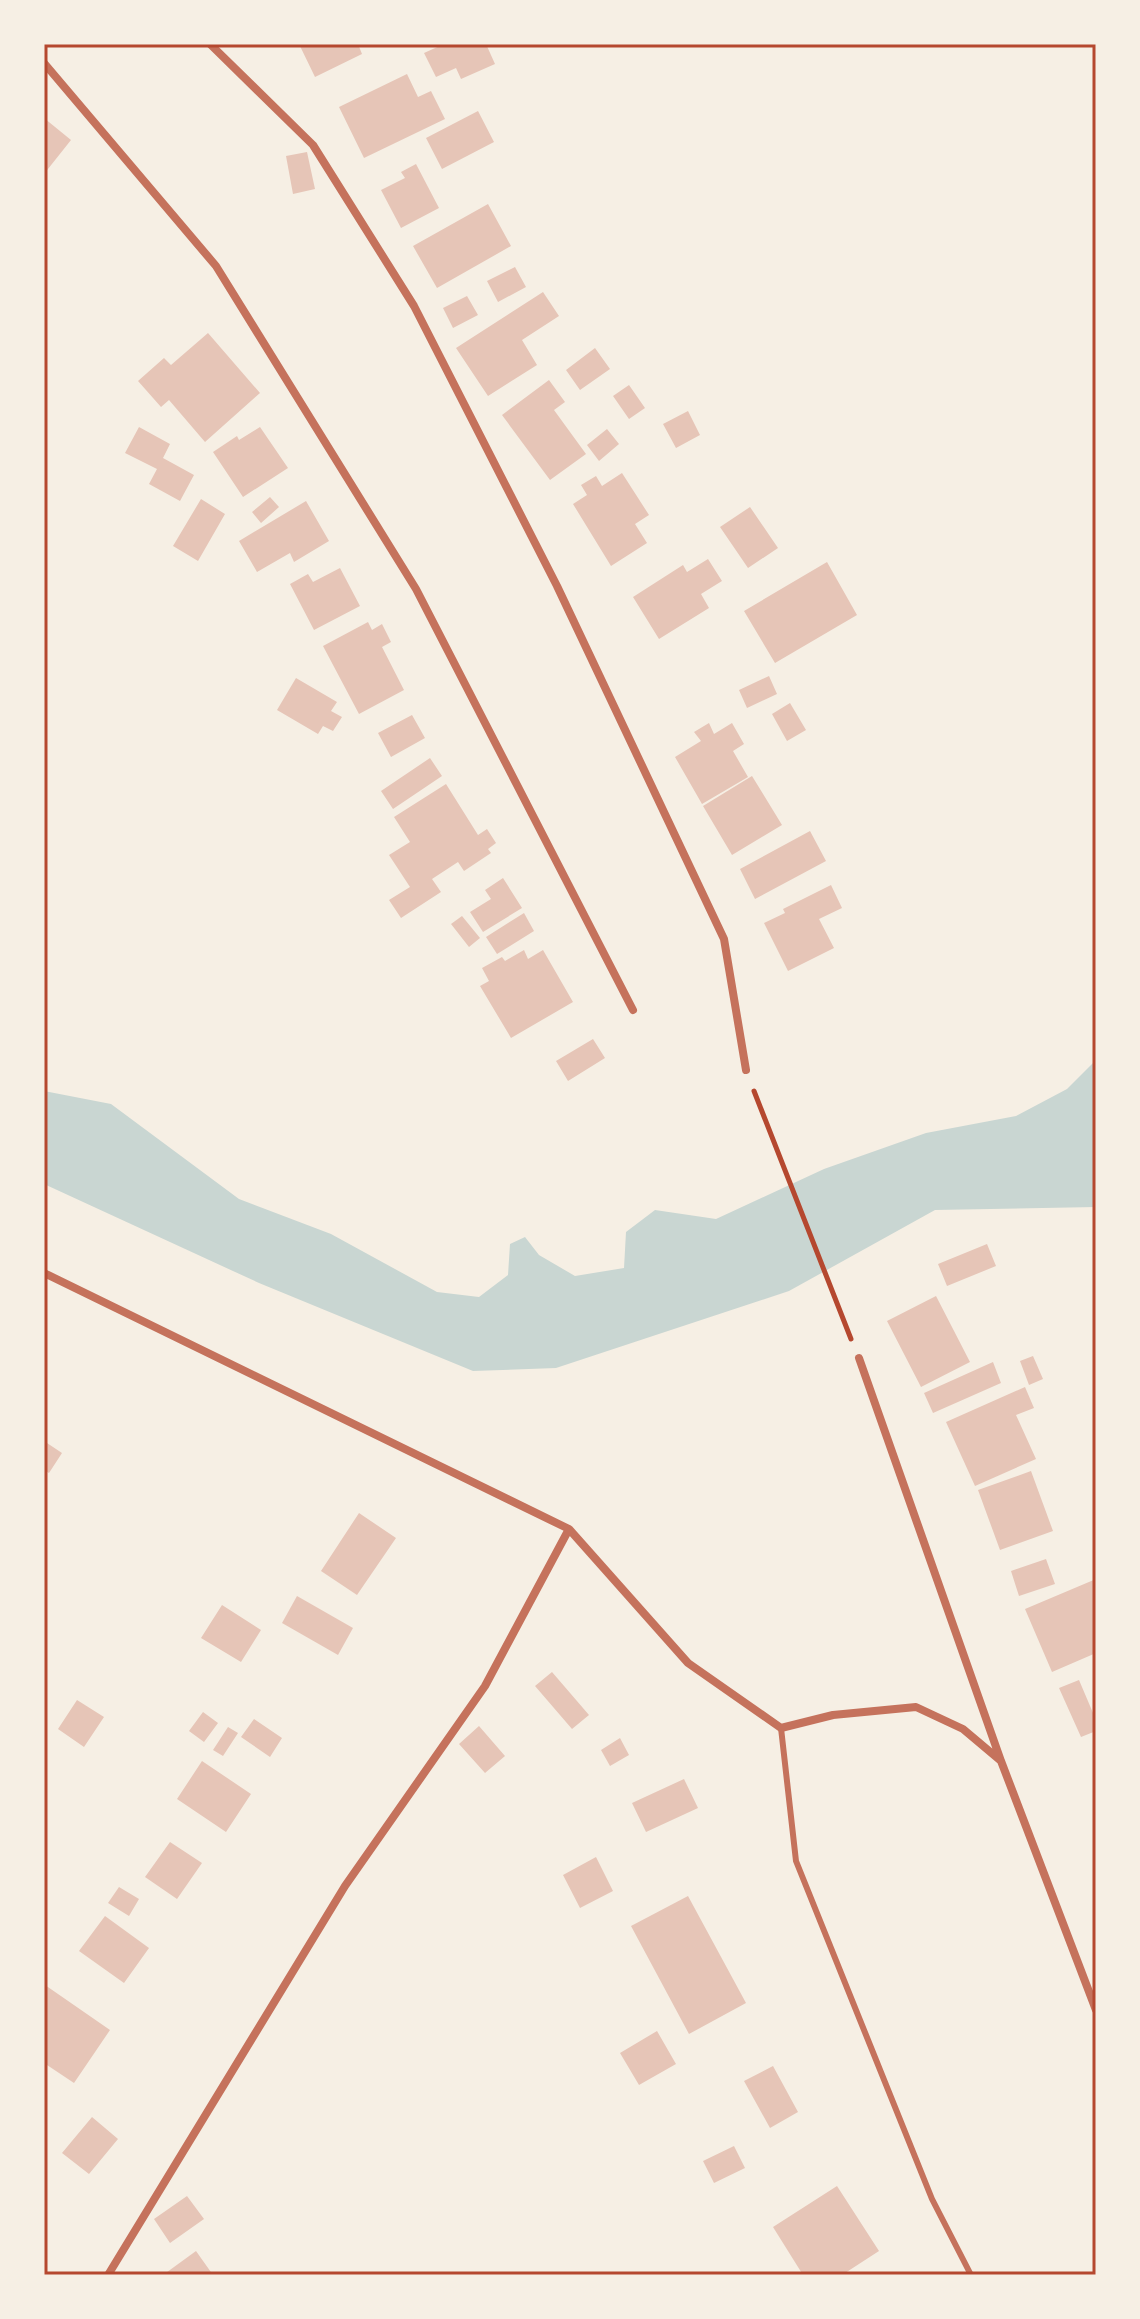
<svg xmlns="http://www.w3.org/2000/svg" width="1140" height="2319" font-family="'Alegreya Sans',sans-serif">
	<rect width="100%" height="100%" fill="#f6efe4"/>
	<!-- water -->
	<path fill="#c9d6d2" d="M1096 1060V1207L935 1210 789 1291 556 1368 473 1371 259 1283 44 1184V1091L111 1104 239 1199 331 1234 437 1292 479 1297 508 1275 510 1244 525 1237 539 1255 575 1276 624 1268 626 1232 655 1210 716 1219 824 1169 926 1133 1016 1116 1067 1089Z"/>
	<!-- building -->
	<path fill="#e6c5b7" d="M299 44H358L362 54 315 77Z
		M444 44H486L495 64 461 79 456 68 436 77 424 53Z
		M407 74 418 97 431 91 445 119 364 158 339 107Z
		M478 111 494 142 442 169 426 138Z
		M44 118 71 140 44 174Z
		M307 152 315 189 293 194 286 156Z
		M416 164 439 208 401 228 381 190 405 178 401 172Z
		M488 204 511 246 437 288 413 246Z
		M515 267 526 287 498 302 487 281Z
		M543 292 559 316 522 340 537 365 488 396 456 348Z
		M467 296 478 315 453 328 443 308Z
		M208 333 260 393 205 442 169 400 161 407 138 381 164 358 171 365Z
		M595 348 610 369 580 390 566 370Z
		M549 380 565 402 554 410 586 454 550 480 502 415Z
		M629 385 645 408 629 419 613 396Z
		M688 411 700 435 676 448 663 424Z
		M139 427 170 444 163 458 194 475 180 501 149 484 157 469 125 453Z
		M260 427 288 468 243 497 213 452 237 436 239 440Z
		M607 429 619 444 599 461 587 445Z
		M622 473 649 515 635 524 647 543 611 566 573 504 587 495 581 485 596 476 602 486Z
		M270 497 279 507 261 523 252 512Z
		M201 499 225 514 198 561 173 546Z
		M306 501 329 541 294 562 290 553 257 572 239 541Z
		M750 507 778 548 748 568 720 527Z
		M708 559 722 581 701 594 709 608 659 639 633 597 683 565 687 572Z
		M827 562 857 615 775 663 744 611Z
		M340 568 360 606 314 630 290 584 308 574 313 582Z
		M368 622 372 630 382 624 391 642 382 647 404 690 359 714 323 646Z
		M769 676 777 694 747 708 739 690Z
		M296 678 337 702 331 711 342 717 333 731 323 726 318 734 277 710Z
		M790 703 806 730 787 741 772 714Z
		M412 715 425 738 391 757 378 733Z
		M709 723 714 734 732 723 744 744 733 751 748 777 702 804 675 757 701 741 694 732Z
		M430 758 442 776 393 809 381 791Z
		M752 776 782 825 732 855 703 806Z
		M446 784 478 835 487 829 496 843 488 849 491 853 464 871 458 862 432 879 441 892 401 918 389 900 410 887 389 855 410 842 394 817Z
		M810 831 826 861 755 899 740 869Z
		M503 878 522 908 483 932 470 912 491 899 485 890Z
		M831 885 842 908 819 919 834 948 788 971 764 923 785 913 783 909Z
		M524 913 534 931 497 954 486 937Z
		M462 916 480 938 469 947 451 924Z
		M524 950 528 959 543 950 573 1002 511 1038 480 986 489 981 482 968 502 957 505 961Z
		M593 1039 605 1058 568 1081 556 1061Z
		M987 1244 996 1266 947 1286 938 1264Z
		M936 1296 970 1362 921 1387 887 1321Z
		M1033 1356 1043 1379 1029 1385 1020 1361Z
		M993 1362 1001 1383 933 1413 924 1393Z
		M1025 1387 1034 1408 1016 1415 1036 1459 975 1486 946 1422Z
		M44 1441 62 1453 49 1473 44 1470Z
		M1031 1471 1053 1531 1000 1550 978 1490Z
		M359 1513 396 1538 357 1595 321 1571Z
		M1046 1559 1055 1584 1019 1596 1011 1571Z
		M1096 1579V1653L1052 1672 1025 1609Z
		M297 1596 353 1628 338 1655 282 1623Z
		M222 1605 261 1630 241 1662 201 1638Z
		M552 1672 589 1715 572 1729 535 1686Z
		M1079 1680 1096 1720V1731L1081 1737 1059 1688Z
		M77 1700 104 1717 84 1747 58 1729Z
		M203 1712 218 1723 204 1742 189 1731Z
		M254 1719 282 1738 270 1757 241 1737Z
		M479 1726 505 1756 485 1773 459 1744Z
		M228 1727 238 1733 223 1756 213 1750Z
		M620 1738 629 1755 610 1766 601 1750Z
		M202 1761 251 1794 226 1832 177 1799Z
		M684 1779 698 1808 646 1832 632 1803Z
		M170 1842 202 1863 177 1899 145 1877Z
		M596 1857 613 1891 580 1908 563 1875Z
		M119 1887 139 1899 129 1916 108 1903Z
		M688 1896 746 2003 689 2034 631 1926Z
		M105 1916 149 1948 124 1983 79 1951Z
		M45 1985 110 2030 74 2083 44 2063Z
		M657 2031 676 2064 639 2085 620 2053Z
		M773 2066 798 2112 770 2128 744 2081Z
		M92 2117 118 2139 89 2174 62 2153Z
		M734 2146 745 2168 714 2183 703 2161Z
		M837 2186 879 2251 842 2275H803L773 2227Z
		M187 2196 204 2219 170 2243 154 2219Z
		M196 2251 213 2275H163Z"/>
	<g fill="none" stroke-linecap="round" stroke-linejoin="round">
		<!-- path -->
		<path stroke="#b5482f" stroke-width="5" d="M754 1091 851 1339"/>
		<!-- service -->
		<path stroke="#c5725c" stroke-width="6" d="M781 1728 796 1861 932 2199 971 2275"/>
		<!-- minor -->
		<path stroke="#c5725c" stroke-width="8" d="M210 44 313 145 414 306 557 586 724 939 746 1070
			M44 63 216 266 416 589 633 1010
			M44 1273 569 1529 688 1663 781 1728 833 1715 916 1707 963 1729 1001 1761
			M859 1358 1001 1761 1096 2010
			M108 2275 345 1886 485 1686 569 1529"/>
	</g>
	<!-- border -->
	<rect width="1140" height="2319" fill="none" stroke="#f6efe4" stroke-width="92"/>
	<rect x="46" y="46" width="1048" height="2227" fill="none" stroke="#b5482f" stroke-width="3"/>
</svg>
